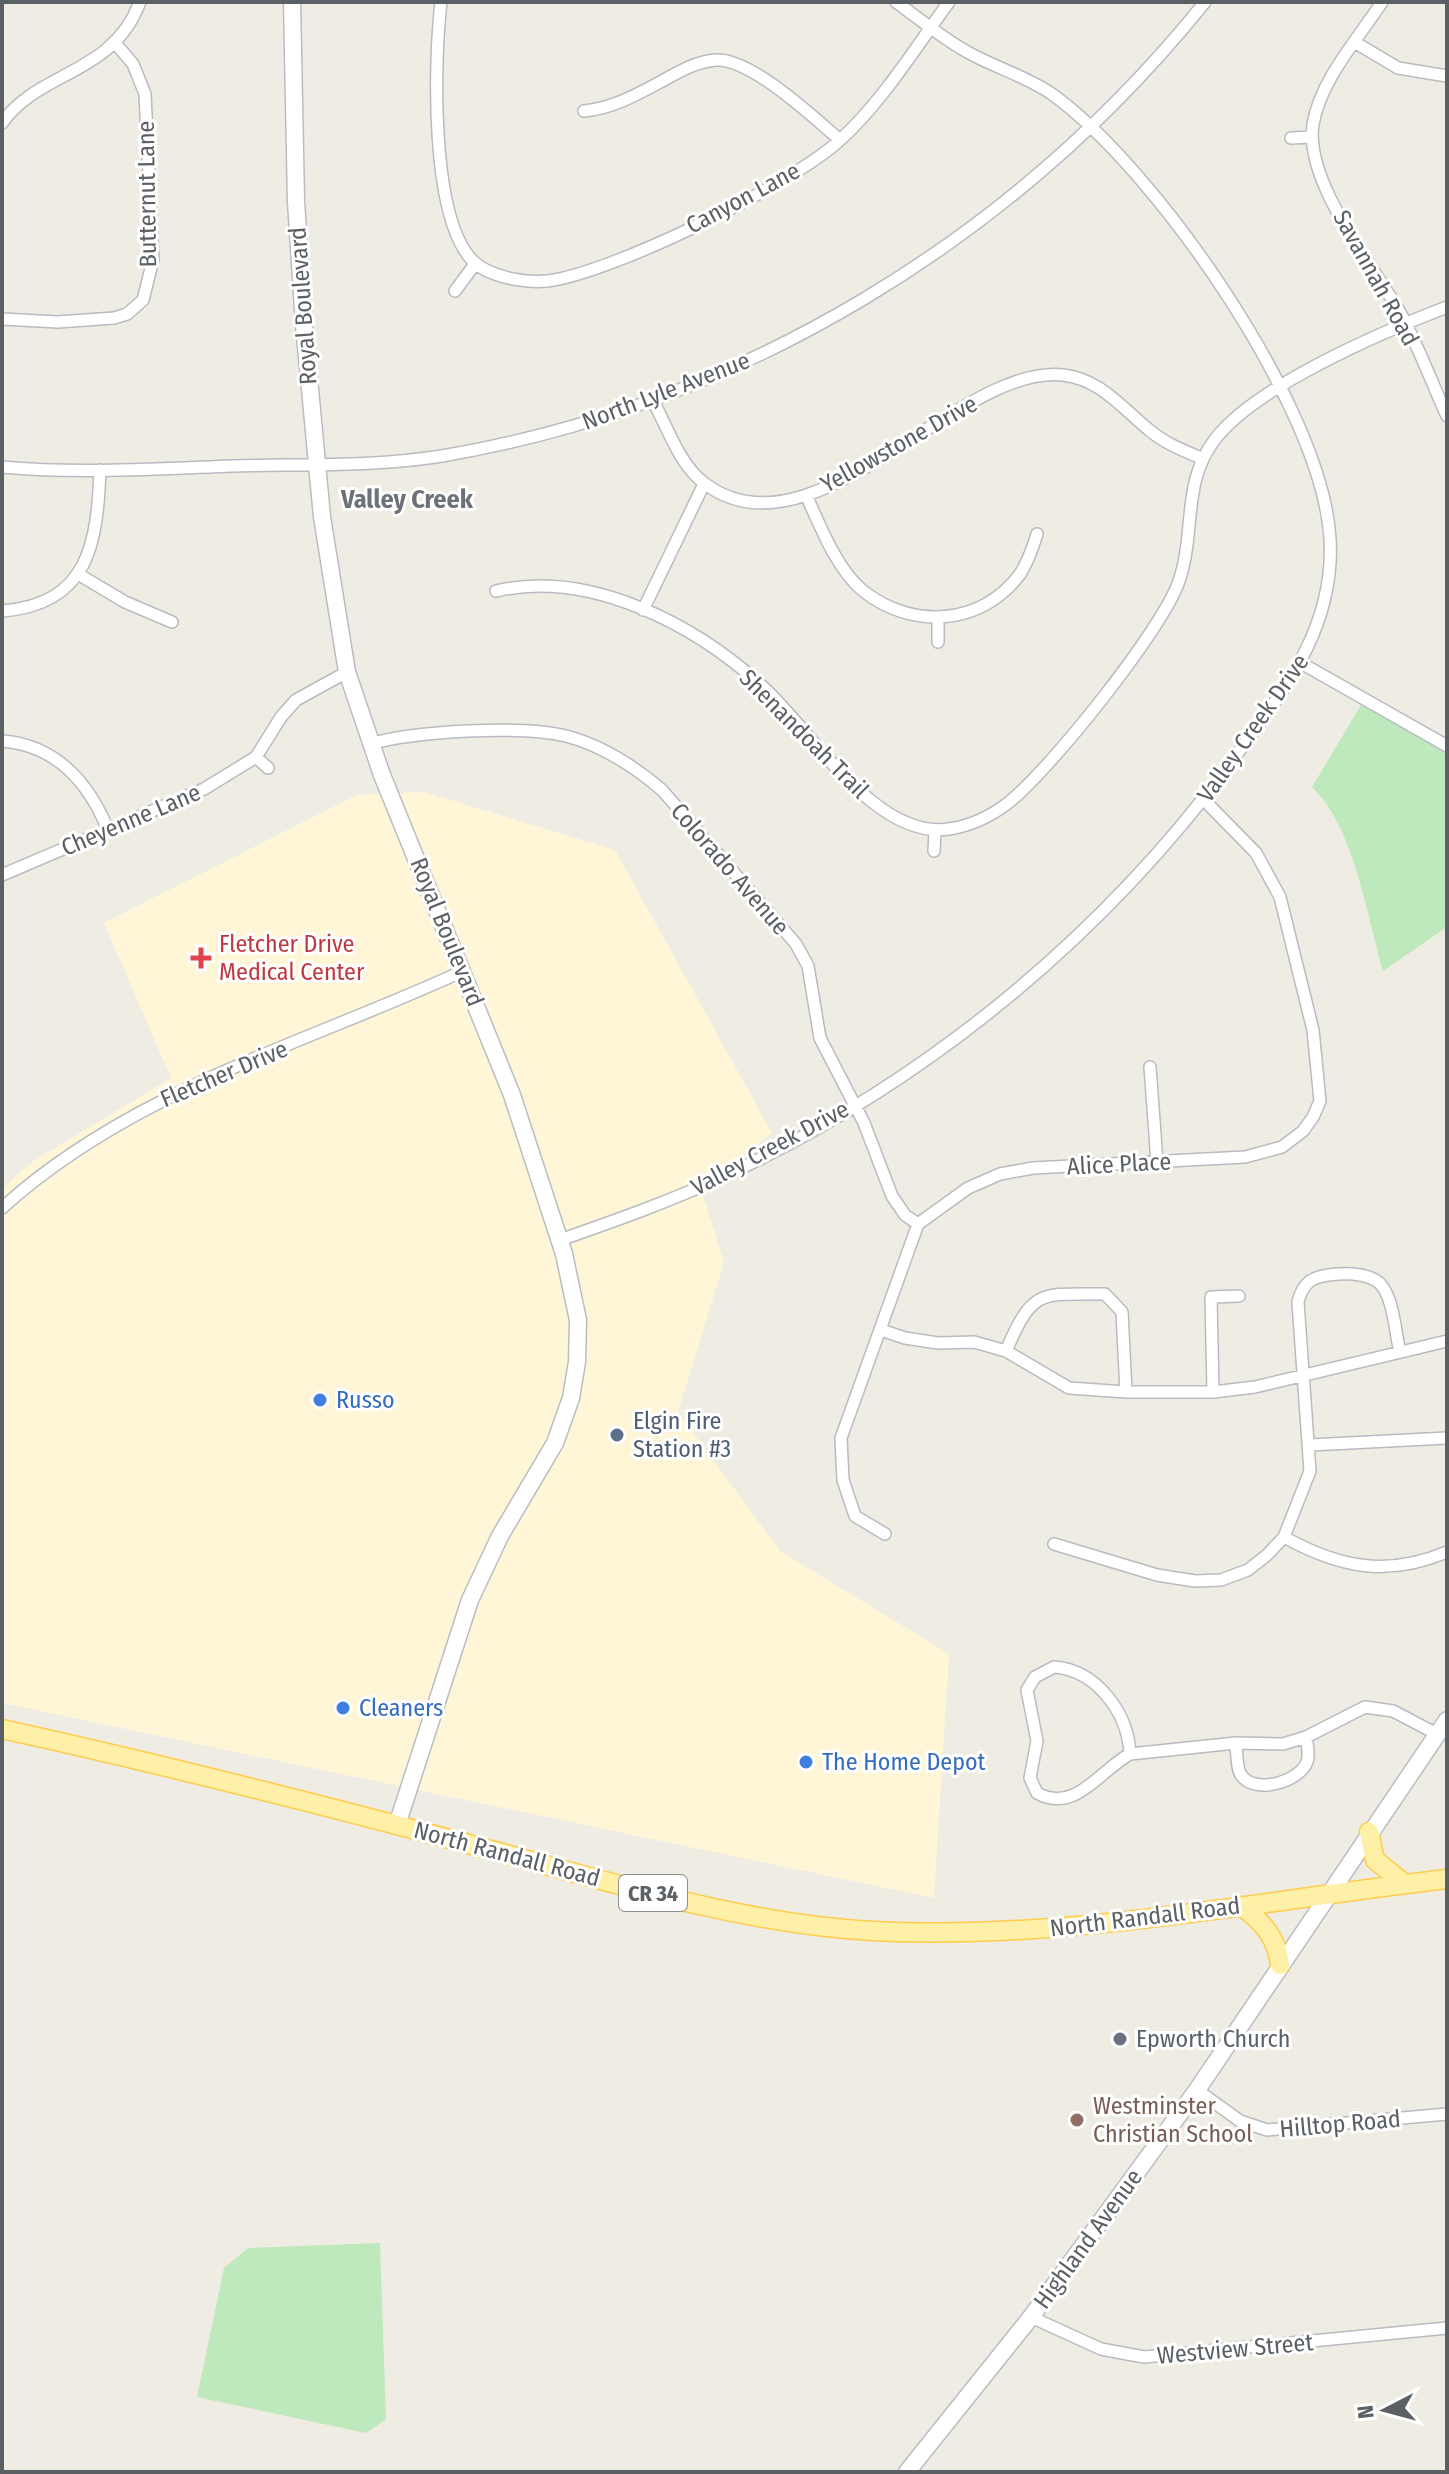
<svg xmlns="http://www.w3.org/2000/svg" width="1449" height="2474" font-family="'Fira Sans Condensed',sans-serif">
	<rect width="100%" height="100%" fill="#efede3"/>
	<!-- commercial -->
	<path fill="#fff6d8" d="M424 792 615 850 772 1133 700 1186 724 1262 678 1412 780 1551 949 1654 934 1898 2 1703V1189L32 1162 171 1078 104 923 357 795Z"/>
	<!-- green -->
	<path fill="#bee9bd" d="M1361 705 1447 752V927L1383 971C1367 916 1354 827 1312 787Z
		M380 2243 386 2419 366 2433 197 2397 224 2268 248 2248Z"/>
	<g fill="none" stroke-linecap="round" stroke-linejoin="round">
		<defs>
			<path id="street" d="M441 2C434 62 430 218 473 261 489 277 525 283 547 281 610 274 793 184 840 140 883 101 915 48 949 2
				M1382 2C1358 39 1321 79 1313 124 1304 183 1374 266 1402 316 1419 348 1432 383 1447 416
				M1356 43 1398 68 1447 76
				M584 111C614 108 638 94 664 80 680 71 698 61 716 60 751 58 814 118 840 140
				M2 123C39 70 112 76 140 2
				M1291 138 1312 137
				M455 291 475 264
				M2 319 58 322 114 318 127 314 143 300 153 260 145 94 133 64 116 44
				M653 401C668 428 679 464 704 483 812 566 959 363 1063 375 1100 379 1121 407 1148 429 1164 443 1182 450 1201 458
				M2 467C78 474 156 469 232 466 302 464 372 467 442 456 742 405 1015 238 1205 2
				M806 495C820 525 836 568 862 590 911 630 982 626 1020 574 1028 562 1033 547 1037 534
				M78 574 125 602 172 622
				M496 591C590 569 696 625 763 687 811 730 875 840 949 829 970 826 991 816 1008 803 1049 771 1163 629 1179 581 1196 532 1181 482 1216 438 1258 385 1382 332 1447 307
				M643 610 704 484
				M2 611C90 604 97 542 100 470
				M938 642V619
				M1301 663 1447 746
				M2 741C56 745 89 783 108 830
				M370 744C415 731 521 725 566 736 601 745 635 767 662 790L796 944 808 966 820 1038 864 1123 892 1196 905 1215 918 1224
				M256 757 268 768
				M934 851 935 830
				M2 875 204 789 256 757 281 717 296 700 347 672
				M1150 1067 1157 1162
				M2 1208C132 1090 307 1043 463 971
				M560 1240C614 1221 668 1202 720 1178 926 1084 1108 933 1240 750 1288 685 1335 624 1330 539 1323 409 1157 170 1052 94 1027 77 997 68 971 54 944 40 920 19 896 2
				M881 1330 905 1338 938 1343 974 1342 1006 1351 1069 1388 1126 1392H1213L1255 1387 1447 1341
				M1006 1351C1033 1288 1040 1294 1105 1294L1122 1312 1126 1392
				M1213 1392 1211 1297 1239 1296
				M1310 1445 1447 1438
				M885 1534 855 1516 843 1480 841 1438 918 1224 968 1188 1000 1174 1033 1168 1245 1157 1282 1147 1303 1131 1313 1117 1320 1101 1313 1030 1280 897 1256 853 1204 800
				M1284 1537C1340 1568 1387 1577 1447 1552
				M1054 1544 1157 1575 1195 1581 1221 1580 1248 1570 1267 1555 1284 1537 1310 1471 1298 1302C1300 1293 1303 1287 1310 1281 1325 1271 1371 1270 1382 1286 1394 1302 1395 1332 1400 1352
				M1054 1667C1096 1670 1128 1712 1130 1754 1099 1771 1075 1814 1037 1793L1030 1778 1037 1741 1027 1690 1035 1677Z
				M1236 1743C1237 1753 1236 1767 1241 1775 1255 1795 1299 1782 1307 1762 1310 1754 1307 1745 1306 1737
				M1130 1754 1236 1743 1283 1744 1306 1737 1365 1707 1393 1711 1437 1734
				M1197 2090 1240 2121 1267 2130 1447 2114
				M1031 2317 1101 2349 1144 2357 1447 2328"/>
			<path id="secondary" d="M292 2 296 201 304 325 322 517 347 672 382 775 512 1095 564 1254 578 1320 577 1362 571 1398 555 1443 500 1536 470 1600 397 1825
				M907 2472 1031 2317 1197 2090 1447 1720"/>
			<path id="primary" d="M2 1729C161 1764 319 1804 476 1846 605 1880 739 1924 873 1931 1066 1941 1256 1901 1447 1879
				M1369 1832 1375 1860 1405 1884
				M1241 1906C1263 1922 1277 1938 1280 1965"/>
		</defs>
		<!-- street casing -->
		<use href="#street" stroke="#b8bbc1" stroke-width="14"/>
		<!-- secondary casing -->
		<use href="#secondary" stroke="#b9bdc3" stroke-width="19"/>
		<!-- primary casing -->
		<use href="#primary" stroke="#fecb4d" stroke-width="21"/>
		<!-- street -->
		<use href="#street" stroke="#fff" stroke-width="11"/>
		<!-- secondary -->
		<use href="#secondary" stroke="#fff" stroke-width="16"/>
		<!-- primary -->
		<use href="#primary" stroke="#fff0a8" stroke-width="18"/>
	</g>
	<!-- markers -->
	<path fill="#e0444e" stroke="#fff" stroke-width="3" d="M197 946h8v8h8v8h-8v8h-8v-8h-8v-8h8z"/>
	<g fill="#3f7fe0" stroke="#fff" stroke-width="3">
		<circle cx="320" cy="1400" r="8"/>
		<circle cx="343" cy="1708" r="8"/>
		<circle cx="806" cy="1762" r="8"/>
	</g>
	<circle fill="#5c6f8a" stroke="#fff" stroke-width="3" cx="617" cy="1435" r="8"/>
	<circle fill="#6b7280" stroke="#fff" stroke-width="3" cx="1120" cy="2039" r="8"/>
	<circle fill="#8d6e63" stroke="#fff" stroke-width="3" cx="1077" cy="2120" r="8"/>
	<g text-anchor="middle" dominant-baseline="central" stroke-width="6" stroke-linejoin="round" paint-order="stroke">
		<!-- shield labels -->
		<rect fill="#fff" stroke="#8c9093" stroke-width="2" x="619" y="1875" width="68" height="36" rx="6"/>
		<g font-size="22" font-weight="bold" fill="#5b6065">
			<text x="653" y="1893">CR 34</text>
		</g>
		<!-- street labels -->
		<g font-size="24" fill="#5b6065" stroke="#fff">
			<text transform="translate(147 194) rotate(-91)">Butternut Lane</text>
			<text transform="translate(743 198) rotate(-28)">Canyon Lane</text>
			<text transform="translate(1376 278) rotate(61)">Savannah Road</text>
			<text transform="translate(303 306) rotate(-94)">Royal Boulevard</text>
			<text transform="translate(666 391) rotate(-21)">North Lyle Avenue</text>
			<text transform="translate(899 444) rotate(-29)">Yellowstone Drive</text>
			<text transform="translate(1253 728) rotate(-55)">Valley Creek Drive</text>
			<text transform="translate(804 734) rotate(45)">Shenandoah Trail</text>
			<text transform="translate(131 820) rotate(-23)">Cheyenne Lane</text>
			<text transform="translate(730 869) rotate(49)">Colorado Avenue</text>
			<text transform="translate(447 932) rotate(68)">Royal Boulevard</text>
			<text transform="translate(224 1074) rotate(-23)">Fletcher Drive</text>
			<text transform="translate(770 1148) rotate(-28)">Valley Creek Drive</text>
			<text transform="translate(1119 1164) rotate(-3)">Alice Place</text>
			<text transform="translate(507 1854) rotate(15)">North Randall Road</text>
			<text transform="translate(1145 1917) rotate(-7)">North Randall Road</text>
			<text transform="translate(1340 2124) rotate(-5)">Hilltop Road</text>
			<text transform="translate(1088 2239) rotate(-54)">Highland Avenue</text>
			<text transform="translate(1235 2349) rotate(-5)">Westview Street</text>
		</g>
		<!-- health labels -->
		<g font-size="24" fill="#be3a42" stroke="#fff" text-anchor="start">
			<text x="219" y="944">Fletcher Drive<tspan x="219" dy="28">Medical Center</tspan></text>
		</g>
		<!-- shop labels -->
		<g font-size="24" fill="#366cbe" stroke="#fff" text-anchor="start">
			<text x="336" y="1400">Russo</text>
			<text x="359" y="1708">Cleaners</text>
			<text x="822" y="1762">The Home Depot</text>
		</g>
		<!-- service labels -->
		<g font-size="24" fill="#4e5e75" stroke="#fff" text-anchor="start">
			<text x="633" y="1421">Elgin Fire<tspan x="633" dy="28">Station #3</tspan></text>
		</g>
		<!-- worship labels -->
		<g font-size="24" fill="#5b616d" stroke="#fff" text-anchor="start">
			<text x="1136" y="2039">Epworth Church</text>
		</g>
		<!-- education labels -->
		<g font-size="24" fill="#785e54" stroke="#fff" text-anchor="start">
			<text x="1093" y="2106">Westminster<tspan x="1093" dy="28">Christian School</tspan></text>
		</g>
		<!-- neighbourhood labels -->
		<g font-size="26" font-weight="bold" fill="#6c7277" stroke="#fff">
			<text x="407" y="499">Valley Creek</text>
		</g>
	</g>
	<!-- border -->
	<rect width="1449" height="2474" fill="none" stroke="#5b6065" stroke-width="8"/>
	<!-- north arrow -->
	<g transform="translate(1385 2410) rotate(264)" stroke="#ffffff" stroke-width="6" paint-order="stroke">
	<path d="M0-6L14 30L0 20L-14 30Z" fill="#5b6065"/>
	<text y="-12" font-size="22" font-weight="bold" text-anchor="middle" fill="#5b6065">N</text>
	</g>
</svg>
